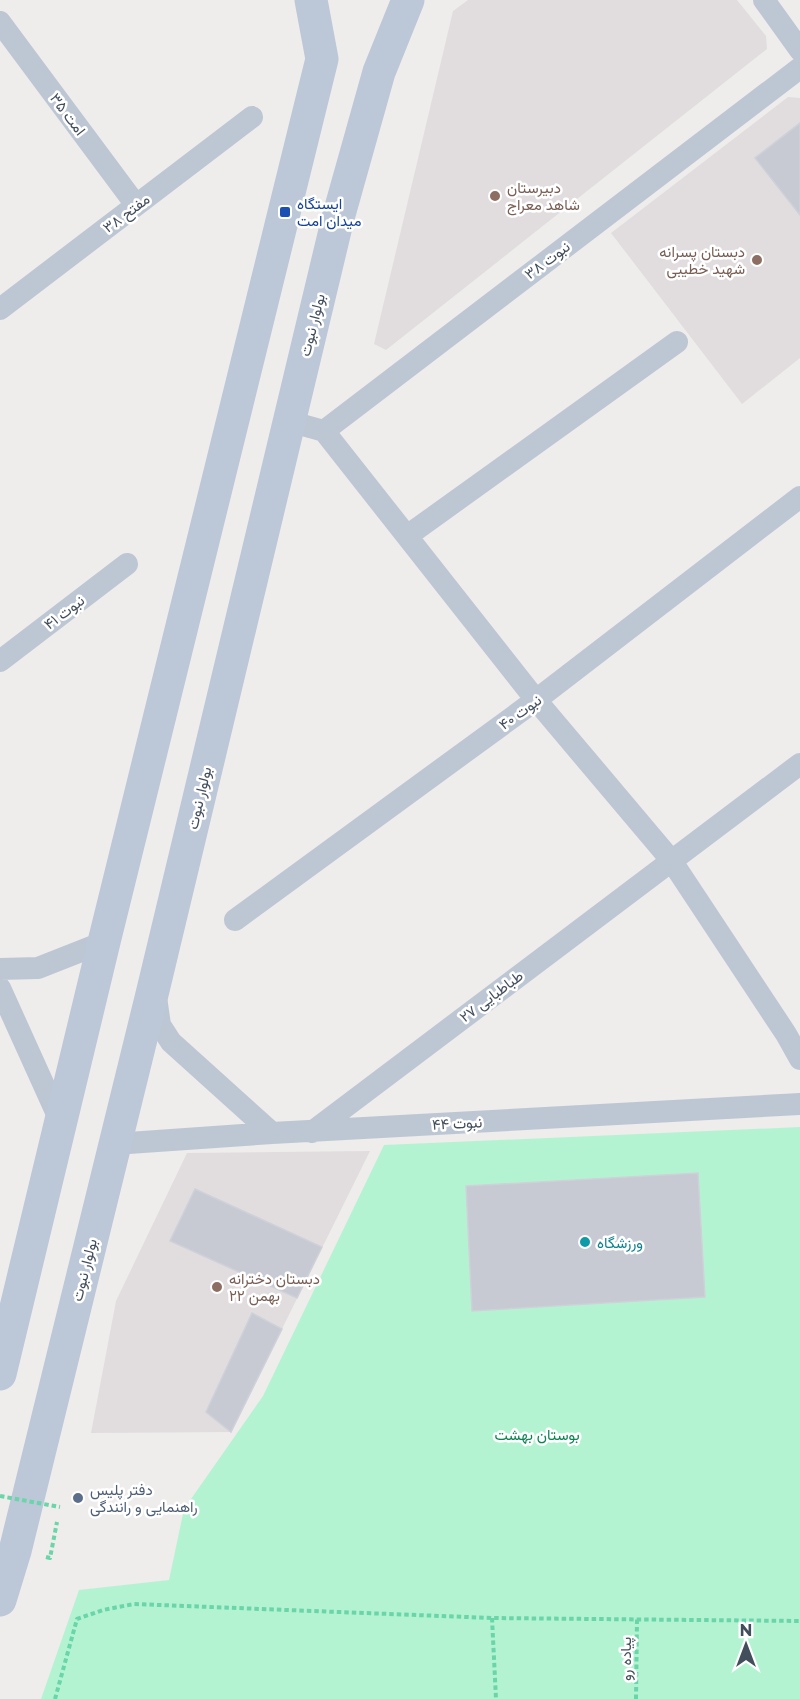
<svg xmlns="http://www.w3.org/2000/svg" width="800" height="1699" font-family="Montserrat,Vazirmatn,sans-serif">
	<rect width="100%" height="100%" fill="#efecec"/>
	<!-- education -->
	<path fill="#e1ddde" d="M468 0H737L766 36 767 49 386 350 374 344 453 11Z
		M788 97 800 98V358L742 404 611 233Z
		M370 1151 231 1432 91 1433 116 1301 187 1153Z"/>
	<!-- green -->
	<path fill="#b4f3d2" d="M800 1127V1699H41L79 1590 169 1580 184 1509 263 1396 384 1145Z"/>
	<!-- building -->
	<path fill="#c7cad3" stroke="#cfd1d9" stroke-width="1.5" d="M800 123V215L755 158Z
		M698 1173 705 1297 472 1311 466 1186Z
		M195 1189 322 1247 297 1298 170 1241Z
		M252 1313 282 1329 231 1432 206 1412Z"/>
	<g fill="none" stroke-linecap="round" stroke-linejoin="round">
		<!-- path -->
		<path stroke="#69d5a9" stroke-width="4" stroke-dasharray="4.5 3" stroke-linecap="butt" d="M46 1557 50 1558 57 1522
			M492 1618 496 1699
			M55 1699 77 1619 103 1610 134 1604 492 1618 800 1621
			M636 1699 637 1619"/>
		<!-- minor -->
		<path stroke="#bdc7d4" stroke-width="22" d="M764 0 800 50
			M0 22 136 205
			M0 309 252 117
			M288 421 324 431 800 68
			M324 431 536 700 671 860 786 1034 800 1059
			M407 536 677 342
			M0 661 127 564
			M235 920 536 700 800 497
			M0 969 38 968 104 942
			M0 988 61 1123
			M156 997 160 1025 171 1042 272 1133
			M312 1132 800 764
			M114 1144 272 1133 800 1104"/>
		<!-- secondary -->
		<path stroke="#bcc7d8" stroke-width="33" d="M0 1374 104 942 322 59 311 0
			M0 1600 15 1551 154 986 338 218 379 72 408 0"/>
		<!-- path-bridge -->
		<path stroke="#69d5a9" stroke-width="4" stroke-dasharray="4.5 3" stroke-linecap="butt" d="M0 1496 60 1507"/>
	</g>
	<!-- markers -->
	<g fill="#8d6e63" stroke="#fff" stroke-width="2">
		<circle cx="495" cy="196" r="6"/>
		<circle cx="757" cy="260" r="6"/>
		<circle cx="217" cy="1287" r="6"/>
	</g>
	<rect fill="#1a4fb4" stroke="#fff" stroke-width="2" x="279" y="206" width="12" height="12" rx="3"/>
	<circle fill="#0f9aa8" stroke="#fff" stroke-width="2" cx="585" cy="1242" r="6"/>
	<circle fill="#5c6f8a" stroke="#fff" stroke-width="2" cx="78" cy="1498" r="6"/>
	<g text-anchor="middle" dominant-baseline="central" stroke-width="5" stroke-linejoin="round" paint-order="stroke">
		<!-- street labels -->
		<g font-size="15" fill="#434e5c" stroke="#fff">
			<text transform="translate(68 114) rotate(53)">امت ۳۵</text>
			<text transform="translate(126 213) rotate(-37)">مفتح ۳۸</text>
			<text transform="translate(547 260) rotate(-37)">نبوت ۳۸</text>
			<text transform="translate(312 325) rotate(-76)">بولوار نبوت</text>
			<text transform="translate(64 612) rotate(-37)">نبوت ۴۱</text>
			<text transform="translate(520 712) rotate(-36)">نبوت ۴۰</text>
			<text transform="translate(199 798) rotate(-77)">بولوار نبوت</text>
			<text transform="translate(491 996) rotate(-37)">طباطبایی ۲۷</text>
			<text transform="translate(457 1123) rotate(-3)">نبوت ۴۴</text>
			<text transform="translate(84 1270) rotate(-76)">بولوار نبوت</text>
			<text transform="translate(625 1659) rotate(-90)">پیاده رو</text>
		</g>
		<!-- education labels -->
		<g font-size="15" fill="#785e54" stroke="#fff" text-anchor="start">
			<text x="507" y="187">دبیرستان<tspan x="507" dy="17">شاهد معراج</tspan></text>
			<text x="745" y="251" text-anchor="end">دبستان پسرانه<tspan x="745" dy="17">شهید خطیبی</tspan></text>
			<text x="229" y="1278">دبستان دخترانه<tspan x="229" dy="17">۲۲ بهمن</tspan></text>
		</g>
		<!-- transit labels -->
		<g font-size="15" fill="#164399" stroke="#fff" text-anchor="start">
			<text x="297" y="203">ایستگاه<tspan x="297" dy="17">میدان امت</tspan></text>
		</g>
		<!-- culture labels -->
		<g font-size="15" fill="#0d838f" stroke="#fff" text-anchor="start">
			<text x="597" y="1242">ورزشگاه</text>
		</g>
		<!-- park labels -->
		<g font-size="15" fill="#0c8452" stroke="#fff">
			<text x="537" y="1434">بوستان بهشت</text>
		</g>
		<!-- service labels -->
		<g font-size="15" fill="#4e5e75" stroke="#fff" text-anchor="start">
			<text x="90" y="1489">دفتر پلیس<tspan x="90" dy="17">راهنمایی و رانندگی</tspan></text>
		</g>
	</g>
	<!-- north arrow -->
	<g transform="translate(746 1645)" stroke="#ffffff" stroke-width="4.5" paint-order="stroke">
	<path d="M0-4.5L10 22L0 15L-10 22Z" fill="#434e5c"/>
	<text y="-9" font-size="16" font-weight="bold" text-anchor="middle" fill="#434e5c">N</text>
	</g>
</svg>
